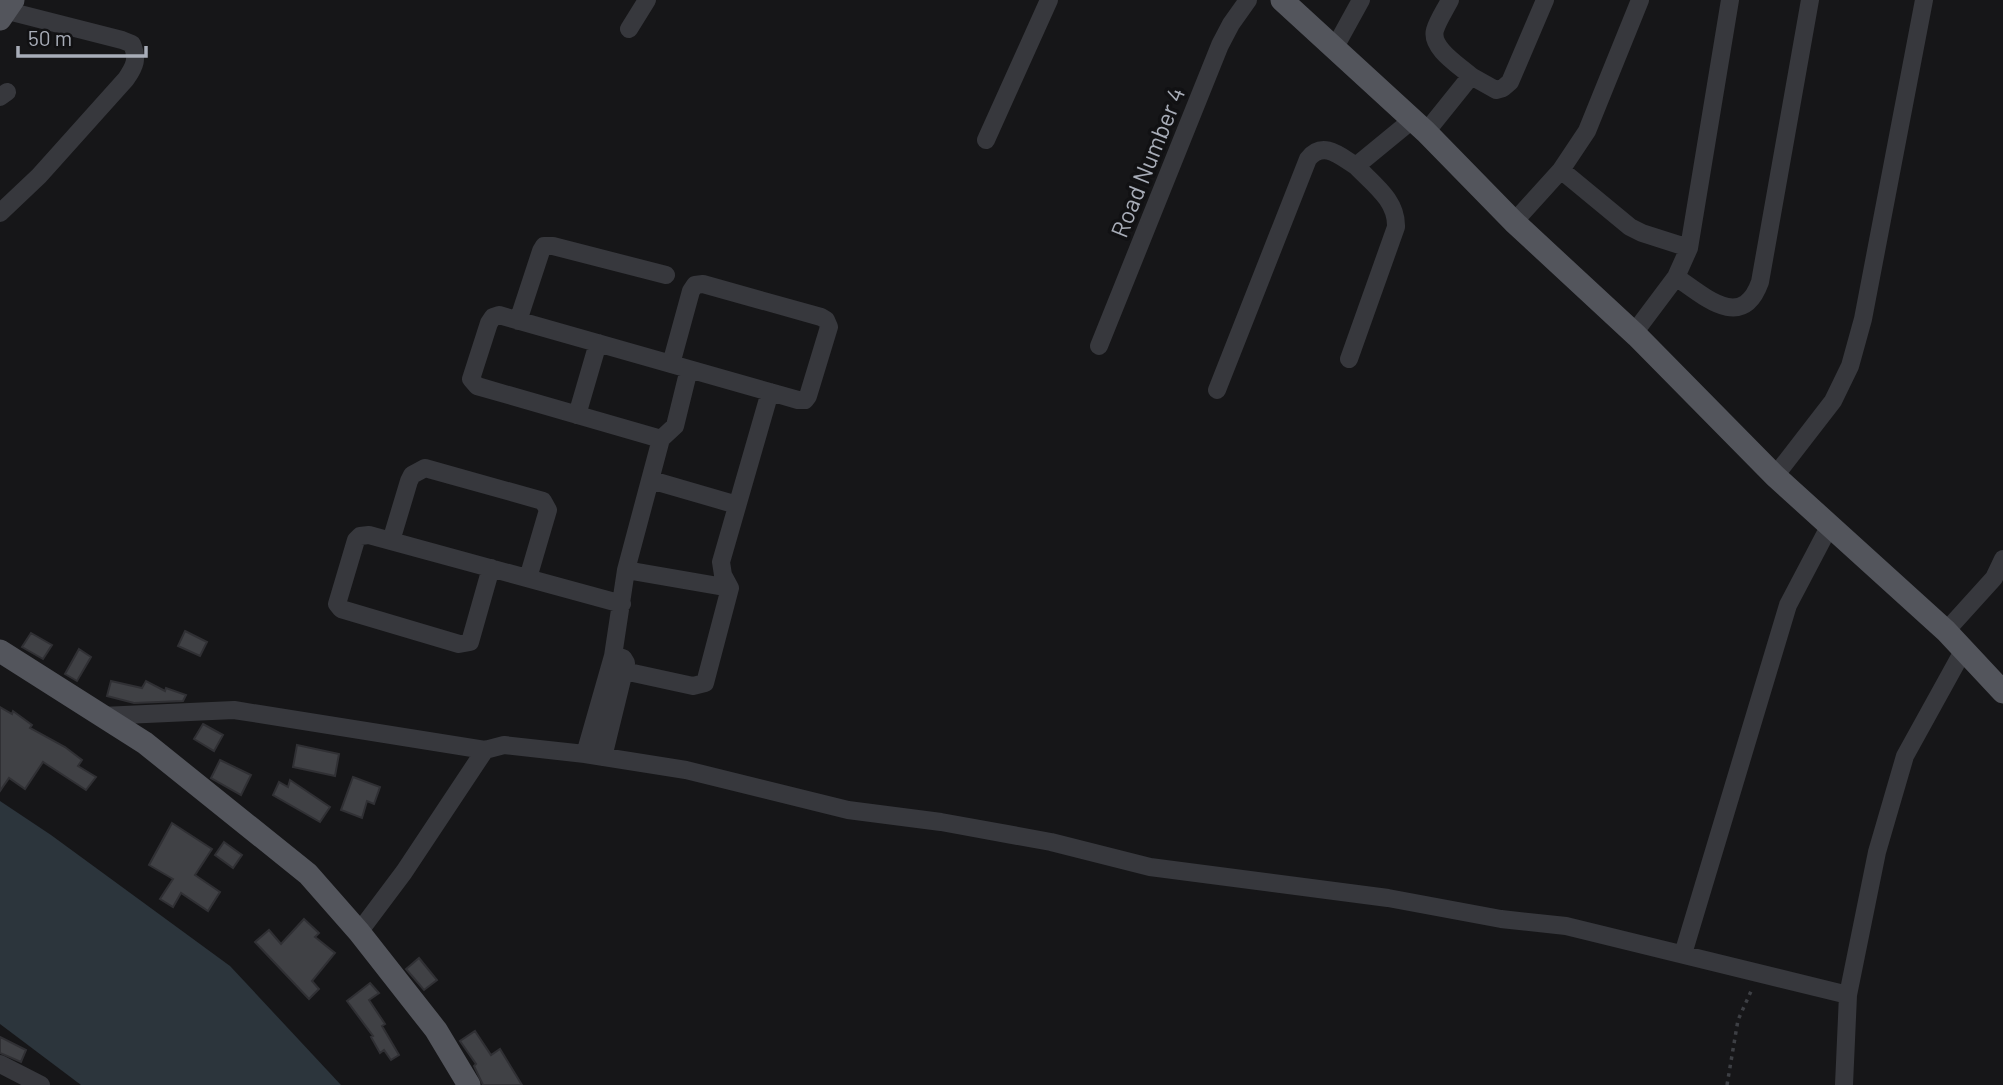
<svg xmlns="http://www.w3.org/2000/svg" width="2003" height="1085" font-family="Barlow,sans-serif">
	<rect width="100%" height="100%" fill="#161618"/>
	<!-- water -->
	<path fill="#2c353c" d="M0 801 51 835 230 966 341 1085H81L0 1024Z"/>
	<!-- building -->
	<path fill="#404145" stroke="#303034" stroke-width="2" d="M185 631 207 642 200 656 178 646Z
		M31 633 52 645 43 659 22 647Z
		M79 649 91 657 77 681 65 674Z
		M111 681 142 688 146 681 165 691 166 688 186 695 183 701 134 703 107 696Z
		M0 707 12 714 13 711 32 725 30 728 65 747 82 760 78 766 96 777 86 790 43 762 25 789 9 778 0 791Z
		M203 724 223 735 214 751 194 739Z
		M297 745 339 754 335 776 293 767Z
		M220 760 251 775 241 795 211 778Z
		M353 777 380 787 374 804 367 801 362 818 341 810Z
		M290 780 330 807 320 822 273 795 279 782 288 787Z
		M172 823 212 849 195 875 220 892 208 911 181 893 173 907 160 899 173 879 149 865Z
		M224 842 242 855 233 868 215 855Z
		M304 919 319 933 315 937 335 953 312 981 319 989 309 999 255 942 269 930 281 944Z
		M419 958 437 980 424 990 406 969Z
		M370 983 379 993 369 1000 385 1024 382 1026 399 1055 391 1060 384 1050 380 1053 371 1037 373 1036 347 1001Z
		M475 1031 491 1055 500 1049 522 1085H483L474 1066 476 1064 460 1041Z
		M0 1037 26 1050 21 1062 0 1053Z"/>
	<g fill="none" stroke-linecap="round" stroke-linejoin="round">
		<!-- path -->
		<path stroke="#3d3f44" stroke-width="3.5" stroke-dasharray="3.5 5" stroke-linecap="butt" d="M1727 1085 1738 1020 1752 989"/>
		<!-- minor -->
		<path stroke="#37383d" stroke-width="18" d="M1450 0C1445 10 1438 20 1435 30 1430 48 1460 66 1471 76
			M629 29 647 0
			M1334 49 1361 0
			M0 97 7 92
			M1426 132 1471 76 1496 90 1503 88 1510 82 1545 0
			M986 140 1049 0
			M1561 170 1630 227 1642 233 1689 248
			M0 213 39 176 126 79C135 66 138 59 132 44L122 40 8 11
			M1514 222 1561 170 1587 131 1640 0
			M1676 277C1704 296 1742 332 1760 282L1810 0
			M518 321 541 251 544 246H553L666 275
			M1634 333 1676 277 1689 248 1730 0
			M1099 346 1220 45 1231 24 1248 0
			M1349 359 1396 227C1397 200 1373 184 1356 166
			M1217 390 1308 159C1323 140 1340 156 1356 166L1412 120
			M577 415 598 343
			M661 439 477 386 471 379 489 323 493 317 499 315 798 400H805L808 396 829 327 826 320 821 317 703 284 695 285 691 291 671 364
			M1775 476 1833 401 1850 366 1863 319 1924 0
			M651 480 737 505
			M391 541 409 481 412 475 425 468 543 501 548 510 528 578
			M491 568 470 642 459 644 341 609 337 604 356 540 360 536 369 535 622 604
			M626 570 730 588
			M1946 631 1994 578 2003 559
			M613 656 626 570 661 439 675 426 689 369
			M624 671 693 686 705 683 730 588 723 575 721 562 770 392
			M102 716 234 710 485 750
			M585 754 613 656 623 658 626 663 603 757
			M359 932 404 872 485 750 504 745 585 754 686 770 848 810 941 822 1051 842 1150 867 1388 898 1501 919 1566 926 1848 995 1877 852 1905 756 1963 651
			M1683 954 1788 605 1829 527
			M0 1064 41 1085
			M1844 1085 1848 995"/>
		<!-- major -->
		<path stroke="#53555c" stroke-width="23" d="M1282 0 1426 132 1514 222 1637 336 1775 476 1946 631 2003 692
			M0 19 13 0
			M0 651 145 743 308 874 359 932 436 1030 469 1085"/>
	</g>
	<g text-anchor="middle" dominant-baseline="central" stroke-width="7" stroke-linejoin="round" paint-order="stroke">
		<!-- street labels -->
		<g font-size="24" fill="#a8adb8" stroke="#111113">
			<text transform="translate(1147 162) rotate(-68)">Road Number 4</text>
		</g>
	</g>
	<!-- scale -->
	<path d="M18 46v10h128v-10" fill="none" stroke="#a8adb8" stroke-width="3.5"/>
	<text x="28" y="46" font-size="21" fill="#a8adb8" stroke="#111113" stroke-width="5" paint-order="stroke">50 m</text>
</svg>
